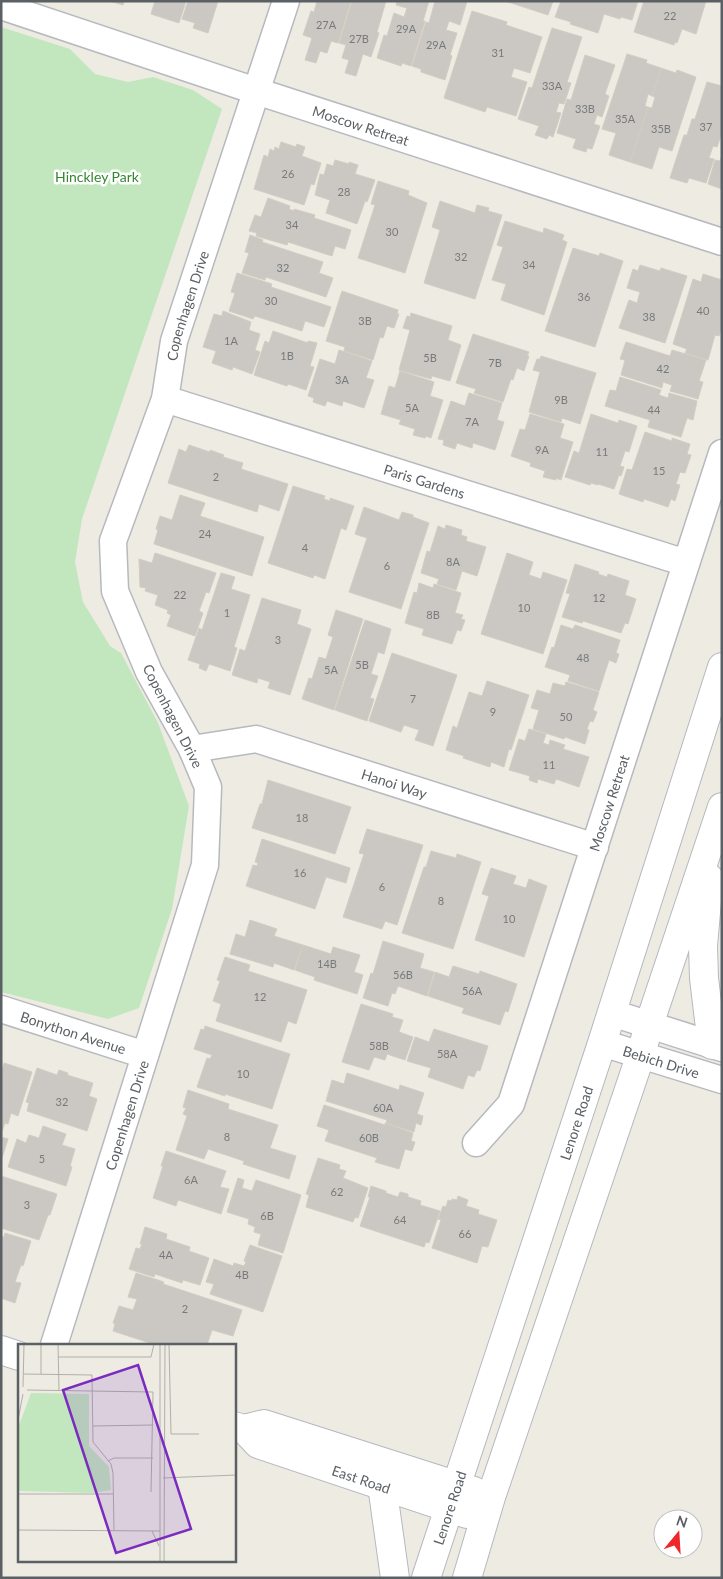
<svg xmlns="http://www.w3.org/2000/svg" width="723" height="1579" font-family="Lato,sans-serif">
	<rect width="100%" height="100%" fill="#eeebe3"/>
	<!-- green -->
	<path fill="#c2e7be" d="M1 27 70 49 95 74 128 82 153 77 193 90 222 109 82 519 75 562 83 602 110 646 121 653 158 723 189 806 172 909 139 1008 108 1019 1 992Z"/>
	<!-- building -->
	<path fill="#cbc7c2" stroke="#d3ccc1" d="M110 1H124L123 5Z
		M155 1H186L179 23 151 14Z
		M188 1H218L208 33 193 28 195 23 182 19Z
		M317 1H351L338 43 331 41 327 53 320 51 316 63 305 60 312 38 303 35 311 11 314 12Z
		M352 1H386L377 32 379 33 371 57 363 54 356 76 345 73 349 60 342 58 346 45 339 43Z
		M397 1H429L423 21H425L411 66 402 63 401 66 377 58 384 35 387 36 394 13 404 17 407 8 396 5Z
		M435 1H467L460 25 449 21 446 30 457 33 450 55 452 56 445 80 421 72V69L412 66 426 22 429 23Z
		M505 1H553L548 15Z
		M561 1H638L632 20 621 17 620 19 604 14 598 33 570 24 571 22 555 17Z
		M644 1H706L696 34 682 29 677 43 675 42 674 45 634 32Z
		M472 11 507 22 506 25 542 37 530 73 514 68 511 77 527 82 516 116 487 107 485 112 444 98Z
		M552 28 582 37 567 82 571 83 564 104 559 103 556 112 561 113 553 137 549 135 547 139 535 135 539 126 518 119 529 87 532 88Z
		M627 54 647 60 646 63 661 68 652 96 648 94 645 106 648 107 630 162 609 155 616 133 602 129Z
		M585 55 615 65 605 94 609 96 602 117 597 115 594 124 600 126 592 149 587 148 586 152 573 148 576 139 557 133 567 99 571 100Z
		M661 68 676 73 677 70 696 77 672 151 659 147 652 169 630 162 648 107 652 108 655 97 652 96Z
		M707 82 722 86V133L717 147 713 146 709 158 714 159 706 183 689 178 687 183 670 178 684 135H687L692 119H695Z
		M281 142 296 147 297 144 305 147 302 156 321 163 314 185 311 184 304 205 254 189 264 155 268 157 270 149 274 151 275 147 279 149Z
		M722 155V189L708 184 715 160 720 161Z
		M335 160 349 164V162L358 165 355 174 375 180 367 202 365 201 357 224 326 213 330 200 315 195 320 174 324 175 327 164 333 166Z
		M378 181 409 191 408 195 427 203 405 273 358 258 375 205 371 204Z
		M268 198 290 206 289 209 294 211V209L315 215 314 218 351 230 345 249 335 246 332 256 288 242 287 245 256 236 257 233 249 231 255 215 261 217Z
		M440 201 475 213 477 205 489 208 488 211 502 215 475 299 424 283 440 230 432 227Z
		M505 221 543 233 544 228 564 235 562 240 567 242 544 315 501 300 506 284 492 280 503 247 497 245Z
		M250 235 263 240 262 242 323 262 319 273 333 278 326 297 266 277 265 280 242 273 249 253 245 252Z
		M573 248 599 256 600 253 623 261 595 347 545 331Z
		M640 265 660 271 661 268 687 276 665 343 619 328 629 300 637 303 640 292 627 288 633 269 638 271Z
		M237 273 272 284 271 287 331 307 324 327 305 321 302 331 255 316 253 319 229 311 235 293 231 292Z
		M703 274 722 280V327L719 336 715 335 708 360 685 353 687 349 673 344 693 279 701 282Z
		M342 291 398 310 397 314H399L394 328 387 326 383 338 380 337 373 360 344 351 345 347 326 341Z
		M223 311 251 322 249 330 260 334 255 350 260 352 252 374 233 367 232 370 212 363 216 351 203 347 214 314 222 316Z
		M411 313 452 326 448 340 461 345 450 381 432 376 431 379 399 370 410 330 403 328 407 316 410 317Z
		M273 331 308 343V341L317 343 310 366 314 367 306 390 288 384 287 386 254 375 265 341 269 343Z
		M473 334 529 352 527 356H529L524 371 517 368 513 380 511 379 503 402 474 393 476 389 456 383Z
		M626 342 670 356 672 350 706 360 699 381 703 382 698 399 670 391 672 385 663 382 662 388 621 375 625 360 620 359Z
		M339 350 372 361 366 378 374 380 364 408 343 401 342 406 327 401 325 406 313 402 314 398 308 396 320 359 335 364Z
		M541 356 596 373 580 424 562 418 561 422 529 412 540 372 533 370 537 359H540Z
		M400 371 434 382 430 396 443 400 431 438 426 436 425 438 413 435 415 429 399 424 401 420 381 414 389 386 395 388Z
		M620 377 661 390 659 395 668 398 669 393 697 401 693 420 687 418 681 437 648 427 650 420 605 406 610 390 616 391Z
		M469 393 502 403 497 420 504 422 495 450 473 443 472 448 457 443 455 449 443 445 444 440 438 439 451 401 465 406Z
		M530 414 564 424 560 438 573 442 561 480 556 478V480L543 477 545 471 530 466 531 463 511 456 520 429 525 430Z
		M591 414 618 423 619 420 637 426 629 452 625 451 620 466 624 467 621 476 619 475 614 489 598 484V485L591 483 590 485 565 477 574 451 579 453Z
		M645 432 672 441V438L690 444 687 454 691 455 685 473 680 472 676 484 680 485 675 501 671 499 668 507 644 499 643 502 619 494 627 469 632 470Z
		M189 445 210 452V450L224 455 223 457 243 463 241 469 288 484 279 511 259 504 257 512 168 483 179 449 186 452Z
		M293 486 325 496 324 499 330 501V498L354 506 346 530 341 528 325 579 314 575 313 578 268 563Z
		M180 495 205 503 200 516 264 537 252 576 154 544 158 530 156 529 160 516 172 520Z
		M364 507 399 520 402 512 413 515V517L429 523 401 609 349 592 367 538 355 534Z
		M446 525 462 530 461 535 467 537 466 541 486 547 477 576 462 571 456 590 437 584 439 579 421 573 427 551 430 552 438 526 445 529Z
		M155 553 216 573 209 593 206 592 199 611 203 613 195 636 167 626 171 615 167 613 168 610 155 605 158 595 145 591 146 588 140 587 139 559 152 563Z
		M507 553 533 562 529 575 541 579 543 572 567 580 543 654 481 634Z
		M575 564 599 572 598 574 607 577 608 574 629 581 625 595 636 599 628 624 625 623 621 633 583 621 582 623 562 617 570 594 566 593Z
		M221 573 235 577 231 589 250 595 234 647 237 648 230 671 209 664 206 671 199 668 200 664 188 660 199 628 202 630Z
		M419 583 433 588 434 584 461 593 455 613 463 615 461 619 465 620 461 631 457 630 452 644 422 635 424 629 405 623 414 592 417 593Z
		M262 598 301 610 297 624 311 629 290 695 268 688 270 682 258 678 257 683 232 675 240 649 245 651Z
		M336 610 363 619 334 710 302 699 309 678 312 679 319 657 326 659 333 637 328 635Z
		M365 620 391 629 384 654 378 652 371 674 378 676 370 698 374 699 367 721 335 710Z
		M561 625 573 629 575 625 620 640 616 653 619 654 616 663 609 660 599 691 568 681 570 675 545 667 552 647 554 648Z
		M392 653 457 675 433 746 415 740 419 730 404 725 401 732 369 721Z
		M487 681 529 695 511 750 509 749 504 767 491 762 490 767 463 758 464 756 446 750 453 726 457 728 469 692 482 696Z
		M566 682 599 692 593 710 597 712 593 722 590 721 587 729 589 730 585 744 565 737 564 739 533 729 539 710 531 708 537 690 550 694 553 683 565 686Z
		M529 729 546 734 543 743 549 745 550 740 565 745 563 749 589 757 579 787 556 779 554 784 538 779 537 783 529 780 530 776 509 770 519 739 525 741Z
		M268 780 351 807 335 854 252 828 260 804H262Z
		M367 829 423 845 397 925 385 921 382 929 343 917 364 854 359 853Z
		M262 839 350 868 346 883 326 877 315 909 246 886 253 865 257 866 258 863 255 862Z
		M431 851 456 858 457 854 481 862 453 949 402 933 424 867H426Z
		M491 868 516 876 513 884 526 888 529 879 547 886 524 957 475 940 489 896 482 894Z
		M250 920 277 929 274 936 303 945 294 970 274 963 273 967 230 954 236 934 245 937Z
		M383 941 424 954 420 968 434 972 427 996 398 986 395 994 392 993 388 1006 363 998 371 973 373 974Z
		M303 945 331 954 333 947 360 955 354 972 363 975 357 994 314 980 315 977 295 970Z
		M225 957 250 965 248 971 307 990 296 1024 288 1021 281 1042 216 1021 221 1004 213 1001 220 981 217 980Z
		M453 966 479 974 480 971 517 984 508 1012 505 1011 500 1025 462 1013 464 1008 428 996 435 972 449 977Z
		M361 1004 393 1014 392 1017 403 1020 399 1032 413 1037 405 1060 387 1054 385 1060 374 1057 369 1070 342 1062Z
		M205 1026 290 1054 272 1109 225 1094V1096L197 1087 207 1058 210 1059 212 1055 194 1049 201 1029 204 1030Z
		M434 1029 488 1046 480 1071 477 1070 474 1077 468 1075 463 1089 428 1077 431 1068 407 1061 415 1037 429 1042Z
		M4 1063 32 1072 18 1116 11 1113 8 1124 5 1123 1 1134V1072Z
		M37 1068 57 1075 59 1070 68 1073 67 1075 93 1083 89 1096 97 1099 87 1131 27 1111 29 1103 26 1102Z
		M347 1073 399 1090 400 1085 424 1093 417 1114 423 1116 421 1125 416 1123 414 1132 386 1123 387 1120 326 1101 332 1080 344 1084Z
		M188 1090 229 1104 228 1109 278 1125 270 1148 296 1156 289 1179 243 1164 244 1161 208 1149 204 1159 176 1150 187 1116 183 1114 186 1108 183 1107Z
		M324 1105 385 1125V1123L413 1133 411 1141 415 1142 412 1151 405 1149 399 1169 375 1162 377 1158 325 1141 329 1130 317 1126Z
		M43 1126 66 1134 62 1145 75 1149 70 1166 72 1167 66 1186 8 1167 17 1139 26 1143 29 1135 39 1138Z
		M1 1137 8 1139 1 1161Z
		M166 1151 226 1171 220 1187 229 1189 221 1214 178 1200 176 1206 153 1198 163 1166H161Z
		M318 1158 340 1165 339 1169 346 1171 343 1178 368 1188 358 1218 355 1217 353 1222 306 1207 309 1195 306 1194Z
		M1 1176 57 1194 50 1215H48L39 1240 1 1228Z
		M238 1178 244 1180 242 1188 252 1191 256 1180 301 1195 283 1253 258 1245 261 1234 254 1232 255 1227 248 1224 249 1219 227 1212Z
		M371 1186 386 1191V1193L398 1197 400 1192 408 1194V1197L421 1201 420 1205 440 1211 429 1243 426 1242 424 1247 360 1226 370 1197H368Z
		M458 1196 468 1200 466 1206 479 1210 478 1214 497 1220 488 1247 482 1246 477 1263 432 1248 441 1220 438 1219 443 1206 446 1207 448 1200 451 1201 452 1199 457 1200Z
		M145 1227 167 1234 166 1239 190 1247 189 1251 209 1258 200 1285 183 1280 182 1283 155 1274 154 1277 129 1269 136 1248 140 1249 142 1244H140Z
		M5 1233 31 1241 23 1266 21 1265 15 1282 21 1283 15 1303 1 1298V1236L4 1237Z
		M250 1245 282 1256 263 1312 210 1294 214 1284 206 1282 214 1259 233 1266 234 1263 244 1266 246 1262 244 1261Z
		M136 1273 164 1282 163 1284 242 1310 233 1336 212 1330 207 1345H156L113 1331 115 1324 113 1323 119 1306 133 1310 137 1299 128 1297Z"/>
	<g fill="none" stroke-linecap="round" stroke-linejoin="round">
		<defs>
			<g id="street">
				<path id="s1" d="M1 6 256 91 722 242"/>
				<path id="s2" d="M165 399 686 563"/>
				<path id="s3" d="M192 749 256 739 595 847"/>
				<path id="s4" d="M1 1009 145 1055"/>
				<path d="M612 1013 722 1048"/>
				<path id="s5" d="M602 1043 722 1080"/>
				<path id="s6" d="M476 1143 511 1104 722 453"/>
				<path id="s7" d="M54 1345 205 865 208 787 192 749 149 672 115 591 113 541 165 399 174 341 286 1"/>
			</g>
			<g id="secondary">
				<path d="M709 878 703 946 704 978 712 1045"/>
				<path d="M1 1350 19 1356"/>
				<path id="s8" d="M234 1426 244 1429 258 1444 467 1514"/>
				<path d="M244 1429 264 1424 474 1491"/>
				<path d="M382 1485 395 1578"/>
				<path id="s9" d="M426 1578 602 1043 722 667"/>
				<path d="M467 1578 491 1497 641 1054 649 1025 722 807"/>
			</g>
		</defs>
		<!-- street casing -->
		<use href="#street" stroke="#b6babe" stroke-width="29"/>
		<!-- secondary casing -->
		<use href="#secondary" stroke="#b4b9be" stroke-width="30"/>
		<!-- street -->
		<use href="#street" stroke="#fff" stroke-width="26"/>
		<!-- secondary -->
		<use href="#secondary" stroke="#fff" stroke-width="28"/>
	</g>
	<g text-anchor="middle" dominant-baseline="central" stroke-width="5" stroke-linejoin="round" paint-order="stroke">
		<!-- number labels -->
		<g font-size="11" fill="#777a7c">
			<text x="670" y="15">22</text>
			<text x="326" y="24">27A</text>
			<text x="406" y="28">29A</text>
			<text x="359" y="38">27B</text>
			<text x="436" y="44">29A</text>
			<text x="498" y="52">31</text>
			<text x="552" y="85">33A</text>
			<text x="585" y="108">33B</text>
			<text x="625" y="118">35A</text>
			<text x="706" y="126">37</text>
			<text x="661" y="128">35B</text>
			<text x="288" y="173">26</text>
			<text x="344" y="191">28</text>
			<text x="292" y="224">34</text>
			<text x="392" y="231">30</text>
			<text x="461" y="256">32</text>
			<text x="529" y="264">34</text>
			<text x="283" y="267">32</text>
			<text x="584" y="296">36</text>
			<text x="271" y="300">30</text>
			<text x="703" y="310">40</text>
			<text x="649" y="316">38</text>
			<text x="365" y="320">3B</text>
			<text x="231" y="340">1A</text>
			<text x="287" y="355">1B</text>
			<text x="430" y="357">5B</text>
			<text x="495" y="362">7B</text>
			<text x="663" y="368">42</text>
			<text x="342" y="379">3A</text>
			<text x="561" y="399">9B</text>
			<text x="412" y="407">5A</text>
			<text x="654" y="409">44</text>
			<text x="472" y="421">7A</text>
			<text x="542" y="449">9A</text>
			<text x="602" y="451">11</text>
			<text x="659" y="470">15</text>
			<text x="216" y="476">2</text>
			<text x="205" y="533">24</text>
			<text x="305" y="547">4</text>
			<text x="453" y="561">8A</text>
			<text x="387" y="565">6</text>
			<text x="180" y="594">22</text>
			<text x="599" y="597">12</text>
			<text x="524" y="607">10</text>
			<text x="227" y="612">1</text>
			<text x="433" y="614">8B</text>
			<text x="278" y="639">3</text>
			<text x="583" y="657">48</text>
			<text x="362" y="664">5B</text>
			<text x="331" y="669">5A</text>
			<text x="413" y="698">7</text>
			<text x="493" y="711">9</text>
			<text x="566" y="716">50</text>
			<text x="549" y="764">11</text>
			<text x="302" y="817">18</text>
			<text x="300" y="872">16</text>
			<text x="382" y="886">6</text>
			<text x="441" y="900">8</text>
			<text x="509" y="918">10</text>
			<text x="327" y="963">14B</text>
			<text x="403" y="974">56B</text>
			<text x="472" y="990">56A</text>
			<text x="260" y="996">12</text>
			<text x="379" y="1045">58B</text>
			<text x="447" y="1053">58A</text>
			<text x="243" y="1073">10</text>
			<text x="62" y="1101">32</text>
			<text x="383" y="1107">60A</text>
			<text x="227" y="1136">8</text>
			<text x="369" y="1137">60B</text>
			<text x="42" y="1158">5</text>
			<text x="191" y="1179">6A</text>
			<text x="337" y="1191">62</text>
			<text x="27" y="1204">3</text>
			<text x="267" y="1215">6B</text>
			<text x="400" y="1219">64</text>
			<text x="465" y="1233">66</text>
			<text x="166" y="1254">4A</text>
			<text x="242" y="1274">4B</text>
			<text x="185" y="1308">2</text>
		</g>
		<!-- street labels -->
		<g font-size="14" fill="#5b6064" stroke="#fff">
			<text stroke="none"><textPath href="#s1" startOffset="379">Moscow Retreat</textPath></text>
			<text stroke="none"><textPath href="#s7" startOffset="1096">Copenhagen Drive</textPath></text>
			<text stroke="none"><textPath href="#s2" startOffset="272">Paris Gardens</textPath></text>
			<text transform="translate(173 716) rotate(63)">Copenhagen Drive</text>
			<text stroke="none"><textPath href="#s3" startOffset="210">Hanoi Way</textPath></text>
			<text stroke="none"><textPath href="#s6" startOffset="369">Moscow Retreat</textPath></text>
			<text stroke="none"><textPath href="#s4" startOffset="76">Bonython Avenue</textPath></text>
			<text stroke="none"><textPath href="#s5" startOffset="62">Bebich Drive</textPath></text>
			<text stroke="none"><textPath href="#s7" startOffset="241">Copenhagen Drive</textPath></text>
			<text stroke="none"><textPath href="#s9" startOffset="479">Lenore Road</textPath></text>
			<text stroke="none"><textPath href="#s8" startOffset="140">East Road</textPath></text>
			<text stroke="none"><textPath href="#s9" startOffset="74">Lenore Road</textPath></text>
		</g>
		<!-- park labels -->
		<g font-size="14" fill="#358531" stroke="#fff">
			<text x="97" y="176">Hinckley Park</text>
		</g>
	</g>
	<!-- overview -->
	<g transform="translate(18 1344)">
		<rect width="218" height="218" fill="#eeebe3"/>
		<path d="M13 49 71 50V102L91 123 93 146 75 149 0 147V84Z" fill="#c2e7be"/>
		<path fill="none" stroke="#afafac" stroke-width="1" d="M23 0V30M40 0 41 46M151 0 153 90H181M40 13H133L136 0M6 30 74 31 75 98 93 120 95 129 96 186M5 43 6 0M9 46 135 48 133 148M0 76 5 50M75 82 135 81M90 117 96 114H135M145 134 218 131M0 150H95M0 186 142 187M134 187 141 202M142 217V0M146 217 147 0"/>
		<path fill="#7b2cbf" fill-opacity="0.15" stroke="#7b2cbf" stroke-width="2.5" d="M120 21 173 185 98 209 45 46Z"/>
		<rect width="218" height="218" fill="none" stroke="#5b6064" stroke-width="2.5"/>
	</g>
	<!-- border -->
	<rect width="723" height="1579" fill="none" stroke="#5b6064" stroke-width="5"/>
	<!-- north arrow -->
	<g transform="translate(678 1534) rotate(18)"><circle r="24" fill="#ffffff" stroke="#bdbfc1"/>
	<path d="M0-4L9 19L0 12L-9 19Z" fill="#f0272a"/>
	<text y="-8" font-size="14" font-weight="bold" text-anchor="middle" fill="#5b6064">N</text>
	</g>
</svg>
